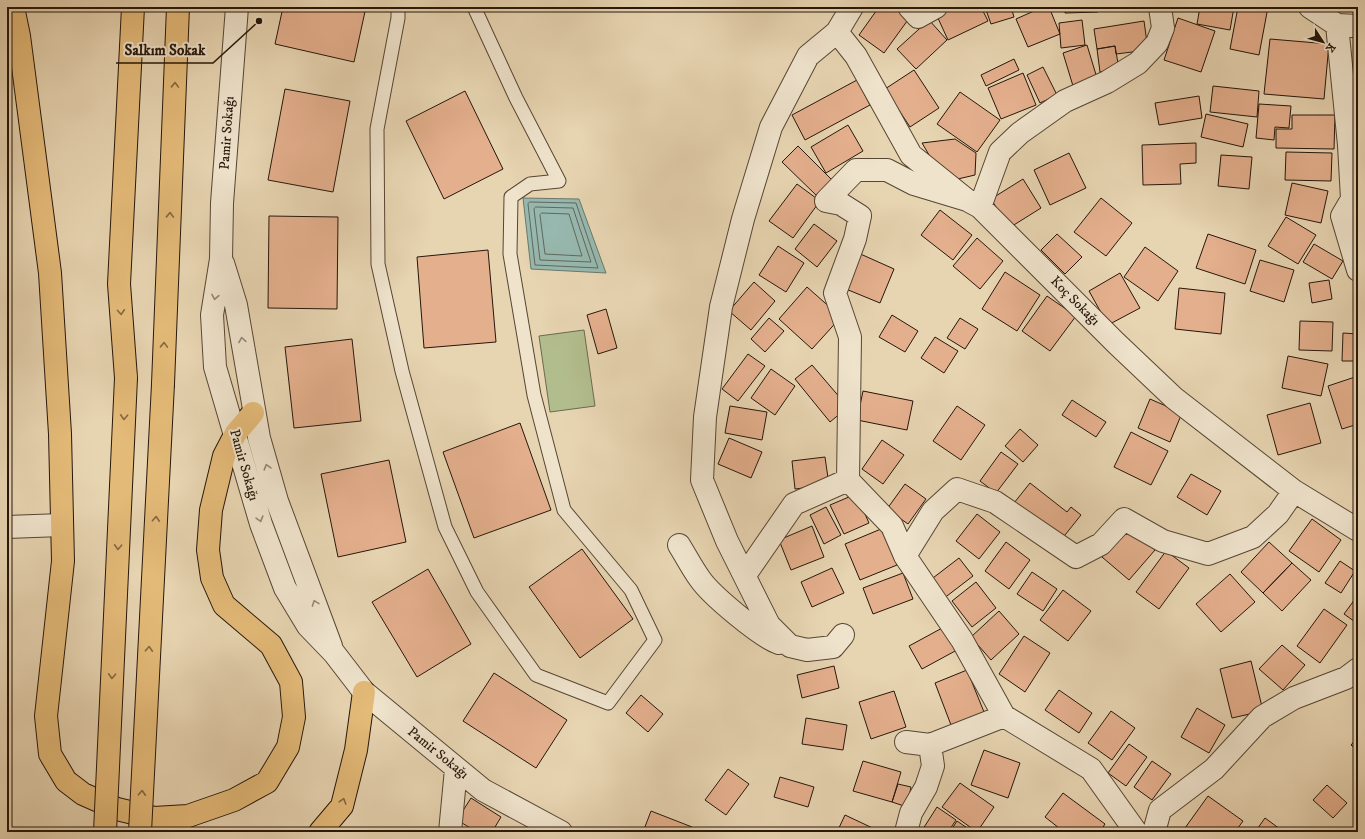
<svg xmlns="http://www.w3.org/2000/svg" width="1365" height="839" font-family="'IM FELL DW Pica',serif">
	<rect width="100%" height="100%" fill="#e7d4b1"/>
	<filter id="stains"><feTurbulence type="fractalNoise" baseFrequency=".005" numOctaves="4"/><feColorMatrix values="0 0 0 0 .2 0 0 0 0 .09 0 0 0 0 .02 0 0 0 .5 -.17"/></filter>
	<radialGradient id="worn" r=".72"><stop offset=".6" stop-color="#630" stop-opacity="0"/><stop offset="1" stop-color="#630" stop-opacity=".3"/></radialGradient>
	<!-- green -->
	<path fill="#b2bd8e" stroke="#6c6a4c" d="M584 330 595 406 550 412 539 336Z"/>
	<!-- water -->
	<path fill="#97b8af" stroke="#6a786d" d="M523 198 579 199 606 273 531 269Z"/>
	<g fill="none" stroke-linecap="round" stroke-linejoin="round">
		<!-- shore -->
		<path stroke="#5e685d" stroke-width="1" d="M530 202 576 203 598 268 535 265 528 204Z
			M536 207 573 208 591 262 540 260 534 209Z
			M542 213 569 214 582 256 545 254 540 215Z"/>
	</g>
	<!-- building -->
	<path fill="#e4af8d" stroke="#26170b" d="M283 7H366L354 62 275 44Z
		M879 7H897L910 17 884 53 859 35Z
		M956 7H981L988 21 948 40 937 16Z
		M985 7H1011L1014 17 991 24Z
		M1043 7H1049L1060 34 1028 47 1016 19Z
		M1065 7H1098V12L1065 13Z
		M1200 7H1234L1230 30 1197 24Z
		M1238 7H1268L1259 55 1230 49Z
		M1178 18 1215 31 1201 72 1164 60Z
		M929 20 947 40 916 69 897 49Z
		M1082 20 1085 45 1061 48 1059 23Z
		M1144 21 1148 50 1116 54 1115 46 1097 49 1094 29Z
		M1270 39 1329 44 1324 99 1264 94Z
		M1087 45 1097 78 1073 86 1063 53Z
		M1115 46 1119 69 1100 72 1097 49Z
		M1014 59 1019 70 986 86 981 75Z
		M1043 67 1057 95 1040 103 1027 75Z
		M914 70 939 108 910 127 885 89Z
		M1023 73 1036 105 1001 119 988 88Z
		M857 80 870 105 805 140 792 115Z
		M1213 86 1259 91 1257 117 1210 112Z
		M285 89 350 101 333 192 268 180Z
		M465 91 503 169 444 199 406 121Z
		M960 92 1000 120 977 152 937 124Z
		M1199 96 1202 118 1159 125 1155 103Z
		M1259 104 1291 106 1289 128 1275 127 1274 140 1256 138Z
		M1206 114 1248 124 1243 147 1201 137Z
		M1292 115H1335L1334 149 1276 148V129H1292Z
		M848 125 863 151 826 173 811 147Z
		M955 139 976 153 975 175 945 182 922 143Z
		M1196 143V163L1180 164 1181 184 1143 185 1142 145Z
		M798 146 833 181 818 197 782 162Z
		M1286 152 1332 153 1331 181 1285 180Z
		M1069 153 1086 188 1050 205 1034 170Z
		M1221 155 1252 157 1249 189 1218 186Z
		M1023 179 1041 208 1009 228 991 199Z
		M1292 183 1328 191 1321 223 1285 215Z
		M797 184 820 201 793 238 769 221Z
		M1101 198 1132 223 1106 256 1074 232Z
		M940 210 972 235 953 260 921 235Z
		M269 216 338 217 337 309 268 308Z
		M1286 217 1316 235 1298 264 1268 246Z
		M814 224 837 241 817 267 795 249Z
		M1057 234 1082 257 1065 274 1041 250Z
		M1208 234 1256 250 1245 284 1196 268Z
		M977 238 1003 261 980 289 953 266Z
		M1314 244 1343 261 1332 279 1303 262Z
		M778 246 804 263 786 292 759 275Z
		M1145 247 1178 271 1158 301 1124 277Z
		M488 250 496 342 424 348 417 257Z
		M856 252 894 269 880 303 841 287Z
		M1260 260 1294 270 1284 302 1250 291Z
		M1005 272 1040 295 1017 331 982 309Z
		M1120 273 1140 308 1108 325 1089 291Z
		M1329 280 1332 299 1312 303 1309 283Z
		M754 282 775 301 751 330 729 311Z
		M807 287 841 317 812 349 779 319Z
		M1179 288 1225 293 1221 334 1175 329Z
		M1047 296 1076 316 1050 351 1022 331Z
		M606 309 617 348 598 354 587 315Z
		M892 315 918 331 905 352 879 337Z
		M769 318 784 331 765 352 751 339Z
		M960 318 978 329 965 349 947 338Z
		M1300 321 1333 322 1332 351 1299 350Z
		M1343 333 1358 334V361H1342Z
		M935 337 958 351 944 373 921 358Z
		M352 339 361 421 294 428 285 347Z
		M748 354 765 366 738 401 722 389Z
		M1288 356 1328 364 1321 396 1282 388Z
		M812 365 848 407 830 422 795 379Z
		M771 369 795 386 775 415 751 398Z
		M1358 376V424L1342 429 1328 386Z
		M863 391 913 401 907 430 857 420Z
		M1150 399 1182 413 1170 442 1138 428Z
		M1072 400 1106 422 1096 437 1062 415Z
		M1310 403 1321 443 1278 455 1267 415Z
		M730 406 767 412 762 440 725 433Z
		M957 406 985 425 961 460 933 441Z
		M520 423 551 510 474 538 443 452Z
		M1020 429 1038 445 1023 462 1005 446Z
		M1131 432 1168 451 1151 485 1114 467Z
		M729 438 762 452 751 478 718 464Z
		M882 440 904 455 883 484 862 469Z
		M1001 452 1018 464 996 493 980 481Z
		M825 457 829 485 795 489 792 461Z
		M389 460 406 542 338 557 321 474Z
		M1191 474 1221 491 1207 515 1177 497Z
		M1030 483 1067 512 1071 507 1081 515 1061 540 1014 503Z
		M905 484 926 499 908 524 887 509Z
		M856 494 869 523 844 534 830 505Z
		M826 507 841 535 824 544 810 515Z
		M977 514 1000 532 979 559 956 541Z
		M1312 519 1341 540 1319 572 1289 551Z
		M812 526 824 557 791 570 779 540Z
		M1127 527 1155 550 1129 580 1102 557Z
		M881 529 897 565 860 580 845 544Z
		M1006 542 1030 560 1009 589 985 571Z
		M1269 542 1292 563 1263 593 1241 572Z
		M582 549 633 619 580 658 529 587Z
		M1166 551 1189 568 1159 609 1136 592Z
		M959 558 973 576 943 599 929 581Z
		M1340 561 1355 571 1341 593 1325 583Z
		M1292 563 1311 580 1282 611 1263 593Z
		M832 568 844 593 812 607 801 582Z
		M428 569 471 644 417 677 372 602Z
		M1032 572 1057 589 1043 611 1017 594Z
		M903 573 913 599 873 614 863 588Z
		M1230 574 1255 602 1221 632 1196 604Z
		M976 582 996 608 972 627 952 601Z
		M1063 590 1091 611 1068 641 1040 620Z
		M1358 595V624L1344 614Z
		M1324 609 1347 625 1320 663 1297 646Z
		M999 611 1019 634 991 660 971 637Z
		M944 627 957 650 922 669 909 646Z
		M1024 636 1050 653 1025 692 999 674Z
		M1282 645 1305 665 1283 690 1259 669Z
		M1251 661 1263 711 1232 718 1220 669Z
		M834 666 839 688 802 698 797 675Z
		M967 670 984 712 951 725 935 683Z
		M494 673 567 720 536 768 463 721Z
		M1059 690 1092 713 1079 733 1045 710Z
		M894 691 906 727 871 739 859 702Z
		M641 695 663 714 648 732 626 713Z
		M1197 708 1225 725 1209 753 1181 737Z
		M1111 711 1135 728 1112 760 1088 743Z
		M806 718 847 725 843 750 802 744Z
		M1358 737V751L1351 745Z
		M1129 744 1147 757 1126 786 1108 773Z
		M984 750 1020 763 1008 798 971 785Z
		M863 761 901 772 892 802 853 791Z
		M1152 761 1171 774 1152 800 1134 787Z
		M728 769 749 784 726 815 705 800Z
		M780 777 814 787 808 807 774 797Z
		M960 783 994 807 977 832 942 807Z
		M898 784 911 787 907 807 892 802Z
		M1327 785 1347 803 1333 818 1313 800Z
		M1063 793 1105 824 1100 832H1064L1045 817Z
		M1208 796 1243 821 1235 832H1190L1185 828Z
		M471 798 501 817 492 832H477L457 820Z
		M937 807 956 820 948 832H921Z
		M651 811 692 827 690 832H643Z
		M845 815 881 832H837Z
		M1265 818 1284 832H1255Z
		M957 821 973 832H950Z"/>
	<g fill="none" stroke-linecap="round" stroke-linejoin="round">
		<defs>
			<path id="service" d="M398 7V18L377 129 378 264 402 371 445 527 477 592 536 675 608 703 655 640 631 590 564 510 534 395 510 254 511 197 530 184 559 181 516 98 474 7"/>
			<path id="minor" d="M237 7 222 203 221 259 212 315 215 367 261 524 285 588 308 626 334 653 364 692 483 790 561 832
				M909 7 918 17 936 7
				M1310 7 1337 25 1349 145 1352 199 1342 216 1358 270
				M1337 25 1358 26
				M837 32 856 56 911 155 967 200 980 207 1116 343 1174 398 1294 491 1358 530
				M967 200 914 184 887 170H856L826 201 841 204 860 216 855 239 835 293 850 337 848 480 892 526 905 556 962 640 1004 716 1091 769 1136 832
				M980 207 1000 152 1020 133 1065 101 1107 82 1138 63 1157 43 1163 28 1160 7
				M223 263 236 305 259 438 277 501 331 646
				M7 527 62 525
				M679 545C686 556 692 568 700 579 711 595 761 637 779 643
				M905 556 933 511 957 489 995 502 1076 557 1101 544 1124 519 1163 541 1208 554 1253 537 1278 514 1294 491
				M745 575 794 504 848 480
				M843 635 833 647 807 650 790 646 769 625 727 541 702 480 705 417 721 307 743 219 771 127 808 56 837 32 852 7
				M906 742 930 745 1004 716
				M450 832 456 769
				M906 832 911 813 926 787 933 766 930 745
				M1154 832 1160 810 1214 769 1262 717 1294 698 1346 678 1358 669"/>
			<path id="trunk" d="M13 7 19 36 50 273 60 434 63 561 46 716 50 754 66 781 83 794 117 809 154 818 188 816 234 800 267 782 288 747 294 717 291 682 271 645 224 605 212 578 208 550 211 510 224 456 236 433 253 413
				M126 378 119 284 133 7
				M163 384 178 7
				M320 832 342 806 356 750 364 692"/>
		</defs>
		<!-- service casing -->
		<use href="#service" stroke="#564634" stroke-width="15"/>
		<!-- minor casing -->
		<use href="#minor" stroke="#564634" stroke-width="24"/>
		<!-- trunk casing -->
		<use href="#trunk" stroke="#26170b" stroke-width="24"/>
		<!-- service -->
		<use href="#service" stroke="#efe3cc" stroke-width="13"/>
		<!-- minor -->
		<use href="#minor" stroke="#efe3cc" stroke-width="22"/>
		<!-- trunk -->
		<use href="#trunk" stroke="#e4ba78" stroke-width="22"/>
		<defs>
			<path id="trunk-bridge" d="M105 832 126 378
				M140 832 163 384"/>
		</defs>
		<!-- trunk-bridge casing -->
		<use href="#trunk-bridge" stroke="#26170b" stroke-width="24" stroke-linecap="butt"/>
		<!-- trunk-bridge -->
		<use href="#trunk-bridge" stroke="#e4ba78" stroke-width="22"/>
	</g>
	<!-- one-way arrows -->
	<defs><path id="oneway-chevron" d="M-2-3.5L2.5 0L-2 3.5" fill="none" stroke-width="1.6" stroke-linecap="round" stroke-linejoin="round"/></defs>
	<g stroke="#856842">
		<use href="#oneway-chevron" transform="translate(175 85) rotate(-88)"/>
		<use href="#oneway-chevron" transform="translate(170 215) rotate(-88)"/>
		<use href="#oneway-chevron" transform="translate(121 312) rotate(86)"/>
		<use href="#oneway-chevron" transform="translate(164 345) rotate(-88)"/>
		<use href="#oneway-chevron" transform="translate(124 417) rotate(93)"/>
		<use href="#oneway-chevron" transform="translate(156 519) rotate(-87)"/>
		<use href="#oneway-chevron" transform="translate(118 547) rotate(93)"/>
		<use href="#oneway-chevron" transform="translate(149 649) rotate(-87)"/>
		<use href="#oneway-chevron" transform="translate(112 676) rotate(93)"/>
		<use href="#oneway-chevron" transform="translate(142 793) rotate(-87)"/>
		<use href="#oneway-chevron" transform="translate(343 801) rotate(-73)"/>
	</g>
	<g stroke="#958775">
		<use href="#oneway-chevron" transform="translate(215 297) rotate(100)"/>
		<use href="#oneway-chevron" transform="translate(242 340) rotate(-99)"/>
		<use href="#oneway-chevron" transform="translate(267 467) rotate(-106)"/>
		<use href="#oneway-chevron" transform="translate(260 519) rotate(74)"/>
		<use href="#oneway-chevron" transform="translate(315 603) rotate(-110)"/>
	</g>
	<g text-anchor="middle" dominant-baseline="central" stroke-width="4" stroke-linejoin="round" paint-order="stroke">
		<!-- street labels -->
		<g font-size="14" fill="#26170b" stroke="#efe3cc">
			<text transform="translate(227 133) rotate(-86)">Pamir Sokağı</text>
			<text transform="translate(1075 301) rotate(45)">Koç Sokağı</text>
			<text transform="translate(244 465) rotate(74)">Pamir Sokağı</text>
			<text transform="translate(438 753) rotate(39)">Pamir Sokağı</text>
		</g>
	</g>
	<!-- callouts -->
	<path fill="none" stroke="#26170b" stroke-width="1.5" d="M259 21L213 63H116"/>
	<circle fill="#26170b" stroke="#efe3cc" stroke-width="1.5" cx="259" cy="21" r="4"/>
	<g font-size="15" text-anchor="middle" font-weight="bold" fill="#26170b" stroke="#efe3cc" stroke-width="4" stroke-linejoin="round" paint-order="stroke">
		<text x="165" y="55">Salkım Sokak</text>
	</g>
	<!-- margin -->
	<rect width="1365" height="839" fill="none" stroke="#e7d4b1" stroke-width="24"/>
	<rect x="8" y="8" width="1349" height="823" fill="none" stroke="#26170b" stroke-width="2"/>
	<rect x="12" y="12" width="1341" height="815" fill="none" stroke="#26170b"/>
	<!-- north arrow -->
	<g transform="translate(1323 42) rotate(126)" stroke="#efe3cc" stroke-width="3" paint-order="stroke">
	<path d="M0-3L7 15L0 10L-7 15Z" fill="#26170b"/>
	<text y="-6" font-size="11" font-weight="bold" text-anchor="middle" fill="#26170b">K</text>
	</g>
	<rect width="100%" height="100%" filter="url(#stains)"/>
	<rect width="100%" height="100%" fill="url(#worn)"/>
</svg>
